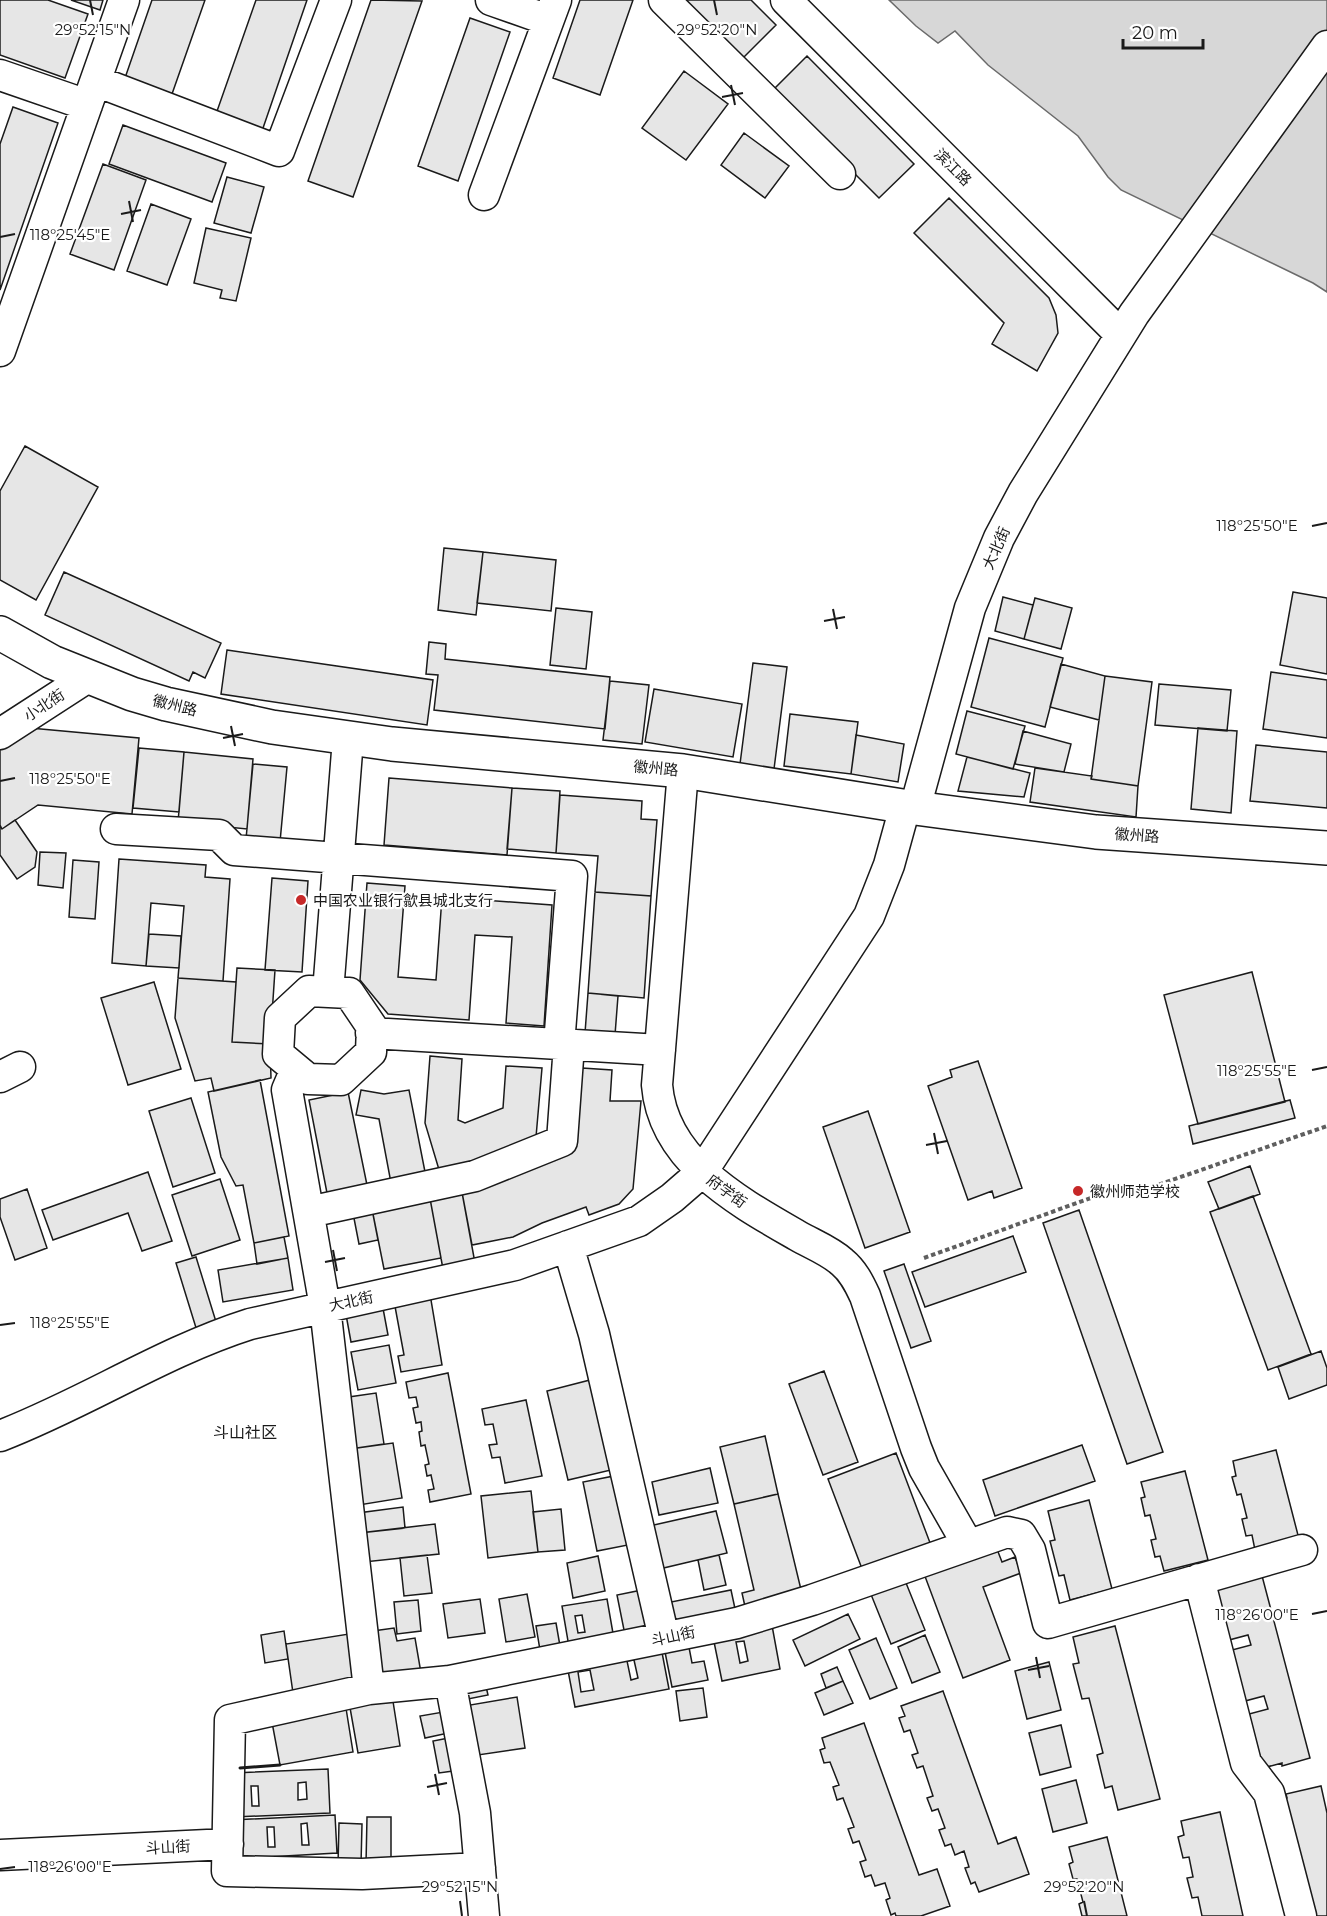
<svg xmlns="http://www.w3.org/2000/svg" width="1327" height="1916" font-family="Montserrat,'Noto Sans SC',sans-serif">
	<rect width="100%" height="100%" fill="#fff"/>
	<!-- water -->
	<path fill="#d7d7d7" stroke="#6a6a6a" stroke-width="1.5" d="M889 0H1327V292L1313 283 1121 190 1108 177 1078 136 988 65 955 31 938 43 916 26Z"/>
	<!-- building -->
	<path fill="#e6e6e6" stroke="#1a1a1a" stroke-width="1.5" fill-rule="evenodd" d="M0 0H48L88 14 65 78 0 55Z
		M71 0H103L100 10Z
		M152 0H205L172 94 125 78Z
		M256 0H307L262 131 216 114Z
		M371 0 422 1 353 197 308 181Z
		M580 0H633L600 95 553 78Z
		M681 0H751L776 25 741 60Z
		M470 18 510 32 458 181 418 166Z
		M807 56 914 164 879 198 772 91Z
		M684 71 728 104 686 160 642 128Z
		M13 107 58 123 0 290V144Z
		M123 125 226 163 212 202 109 164Z
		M744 133 789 166 765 198 721 165Z
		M103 164 146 180 114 270 70 254Z
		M227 177 264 187 251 233 214 223Z
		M949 198 1049 298 1056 315 1058 333 1037 371 992 344 1004 323 914 233Z
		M151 204 191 219 167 285 127 271Z
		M206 228 251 238 236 301 220 298 222 290 194 283Z
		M25 446 98 487 36 600 0 580V491Z
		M444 548 483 552 476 615 438 610Z
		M483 552 556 560 551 611 477 603Z
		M64 572 221 643 205 678 193 672 189 681 45 615Z
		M1293 592 1327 598V674L1280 665Z
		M1003 597 1033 605 1024 639 995 631Z
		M1035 598 1072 608 1061 649 1024 639Z
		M556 608 592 612 586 669 550 665Z
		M989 638 1063 658 1045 727 971 707Z
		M429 642 446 644 445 659 610 677 605 729 434 710 438 675 426 674Z
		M227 650 433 680 427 725 221 694Z
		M753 663 787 667 774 769 740 764Z
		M1061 664 1105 676 1099 720 1050 707Z
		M1271 672 1327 680V738L1263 729Z
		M1105 676 1152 682 1138 786 1091 779Z
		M610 681 649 685 642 744 603 740Z
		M1159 684 1231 690 1227 731 1155 725Z
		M654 689 742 704 733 757 645 742Z
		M967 711 1025 726 1013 769 956 754Z
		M790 714 858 722 851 774 784 766Z
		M30 728 139 738 132 814 38 805 2 829 0 825V749Z
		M1198 728 1237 731 1231 813 1191 809Z
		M1023 731 1071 744 1064 772 1015 764Z
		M856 735 904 744 898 782 851 774Z
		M1256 745 1327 752V808L1250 801Z
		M139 748 184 752 179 812 133 808Z
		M184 752 253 759 247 829 178 822Z
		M967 757 1030 773 1024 797 958 791Z
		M253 764 287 767 280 842 246 839Z
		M1035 768 1092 776 1091 779 1138 786 1136 817 1030 802Z
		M389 778 512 788 507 855 384 845Z
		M512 788 560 791 556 853 507 849Z
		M560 795 642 801 641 819 657 820 651 896 595 892 598 856 556 853Z
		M15 820 37 852 35 867 17 879 0 855V825L2 829Z
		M40 852 66 853 63 888 38 885Z
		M119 859 206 865 205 877 230 879 223 981 178 978 184 906 151 903 146 966 112 963Z
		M73 860 99 862 95 919 69 917Z
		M272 878 308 881 302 972 265 970Z
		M367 883 405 886 398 977 436 980 442 897 552 905 544 1026 506 1023 512 937 475 935 469 1020 388 1014 360 980Z
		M595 892 651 896 644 998 588 993Z
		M149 934 181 936 179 968 146 966Z
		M237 968 275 970 270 1044 232 1042Z
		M1252 972 1285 1102 1198 1124 1164 995Z
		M178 978 236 982 232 1042 270 1044 271 1078 214 1091 211 1078 195 1081 175 1018Z
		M154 982 181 1069 128 1085 101 998Z
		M588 993 618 996 615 1035 585 1033Z
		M430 1056 462 1059 458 1120 465 1123 503 1108 506 1066 542 1068 536 1137 440 1173 425 1123Z
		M978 1061 1022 1188 994 1198 992 1191 968 1200 928 1086 952 1077 950 1070Z
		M582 1068 612 1070 610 1101H641L633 1189 619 1204 589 1215 586 1207 542 1223 513 1237 472 1245 461 1187 577 1141Z
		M260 1080 289 1236 254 1243 243 1185 236 1186 221 1157 208 1092Z
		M361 1090 384 1094 409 1090 426 1177 391 1183 379 1119 356 1115Z
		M348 1092 367 1185 327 1193 309 1100Z
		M191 1098 215 1173 173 1187 149 1111Z
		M1290 1100 1295 1118 1193 1144 1189 1126Z
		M868 1111 910 1232 865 1248 823 1127Z
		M1250 1166 1260 1194 1219 1209 1208 1182Z
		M148 1172 172 1241 142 1251 128 1213 53 1240 42 1210Z
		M220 1179 240 1240 192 1256 172 1195Z
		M461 1187 475 1263 443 1269 429 1193Z
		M27 1189 47 1248 15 1260 0 1217V1199Z
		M429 1193 441 1258 384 1269 371 1204Z
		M1253 1196 1311 1354 1268 1370 1210 1212Z
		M371 1204 378 1240 359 1244 352 1208Z
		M1079 1210 1163 1452 1127 1464 1043 1223Z
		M1013 1236 1026 1272 925 1307 912 1272Z
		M284 1237 288 1258 257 1264 254 1243Z
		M196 1257 217 1325 197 1331 176 1263Z
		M288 1258 293 1290 223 1302 218 1270Z
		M904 1264 931 1341 911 1348 884 1271Z
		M430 1294 442 1365 401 1372 398 1356 404 1355 394 1301Z
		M382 1303 388 1335 351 1342 345 1309Z
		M389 1345 396 1383 358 1390 351 1352Z
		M1321 1351 1327 1368V1385L1289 1399 1278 1367Z
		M824 1371 858 1462 823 1475 789 1384Z
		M448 1373 471 1494 430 1502 428 1490 434 1489 431 1475 427 1476 425 1465 429 1464 425 1445 421 1446 419 1432 422 1431 421 1422 416 1423 413 1408 418 1407 416 1397 409 1398 406 1382Z
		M590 1380 611 1470 568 1480 547 1391Z
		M376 1393 384 1444 350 1449 342 1398Z
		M526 1400 542 1476 505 1483 500 1457 492 1458 489 1445 497 1444 493 1424 485 1425 482 1409Z
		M765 1436 778 1494 734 1504 720 1447Z
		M393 1443 402 1498 359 1505 350 1449Z
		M1082 1445 1095 1481 995 1516 983 1480Z
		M1276 1450 1299 1539 1255 1550 1252 1535 1246 1536 1242 1519 1247 1518 1241 1494 1237 1495 1232 1477 1236 1476 1233 1461Z
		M896 1453 932 1548 864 1574 828 1479Z
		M710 1468 718 1503 659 1515 652 1482Z
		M1185 1471 1208 1560 1164 1571 1160 1556 1155 1557 1151 1540 1156 1539 1150 1515 1145 1516 1141 1498 1145 1497 1141 1482Z
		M614 1476 628 1545 597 1551 583 1482Z
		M531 1491 538 1552 488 1558 481 1496Z
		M778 1494 803 1598 746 1611 742 1593 754 1590 734 1504Z
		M1089 1500 1112 1589 1070 1600 1064 1575 1059 1576 1050 1541 1055 1540 1048 1511Z
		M403 1507 405 1528 360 1533 358 1513Z
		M561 1509 565 1550 538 1552 533 1512Z
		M716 1511 727 1553 655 1570 645 1527Z
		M435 1524 439 1554 364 1562 360 1533Z
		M995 1544 1002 1562 1015 1557 1021 1573 983 1587 1010 1660 963 1678 923 1571Z
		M427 1555 432 1593 404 1596 400 1558Z
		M719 1555 726 1585 704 1590 698 1560Z
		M598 1556 605 1591 573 1598 567 1563Z
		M1261 1572 1310 1758 1282 1766V1763L1263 1768 1249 1714 1268 1709 1264 1696 1245 1701 1232 1650 1251 1645 1248 1635 1229 1640 1214 1584Z
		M902 1573 925 1630 891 1644 868 1587Z
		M642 1590 650 1633 625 1635 617 1595Z
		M731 1590 737 1618 671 1631 666 1603Z
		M527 1594 535 1637 506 1642 499 1599Z
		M480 1599 485 1633 448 1638 443 1604Z
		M607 1599 614 1639 569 1647 562 1606ZM582 1615 585 1632 578 1633 575 1616Z
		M418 1600 421 1631 397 1634 394 1602Z
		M848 1614 860 1639 805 1666 793 1640Z
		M771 1620 780 1669 722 1681 712 1632ZM744 1641 748 1661 740 1663 736 1642Z
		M556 1623 560 1646 540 1650 536 1626Z
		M1115 1626 1160 1799 1118 1810 1112 1786 1105 1788 1097 1755 1103 1753 1089 1698 1082 1699 1073 1664 1079 1663 1073 1637Z
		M394 1628 397 1641 415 1638 421 1673 374 1681 366 1632Z
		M284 1631 288 1659 265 1663 261 1635Z
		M355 1633 362 1682 293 1693 286 1644Z
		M925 1635 940 1672 912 1683 898 1647Z
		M687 1637 692 1663 704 1661 708 1680 672 1687 663 1642Z
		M876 1638 897 1688 870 1699 849 1650Z
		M660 1642 669 1689 575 1707 566 1660ZM634 1660 638 1678 631 1680 627 1661ZM590 1670 594 1690 581 1692 578 1672Z
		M1049 1662 1061 1710 1027 1719 1015 1671Z
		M837 1667 843 1681 826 1688 821 1674Z
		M484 1678 488 1695 458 1701Z
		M843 1681 853 1703 824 1715 815 1693Z
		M703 1688 707 1717 680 1721 676 1691Z
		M943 1691 998 1844 1016 1837 1029 1874 979 1892 975 1882 971 1884 965 1868 969 1867 964 1851 955 1855 951 1844 945 1846 939 1830 945 1828 938 1809 932 1811 927 1798 933 1796 923 1766 917 1768 912 1755 918 1753 910 1730 904 1732 899 1718 905 1716 901 1706Z
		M392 1695 400 1746 358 1753 349 1702Z
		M517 1697 525 1748 478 1755 470 1705Z
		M345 1702 353 1752 280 1765 271 1717Z
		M449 1711 453 1732 425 1738 420 1716Z
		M864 1723 919 1875 937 1869 950 1906 921 1916H896L895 1913 891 1915 886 1900 890 1898 885 1883 875 1886 871 1875 865 1877 860 1862 866 1860 859 1841 853 1843 848 1829 854 1827 843 1798 837 1800 833 1787 839 1785 830 1762 824 1763 820 1750 825 1748 822 1738Z
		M1061 1725 1071 1767 1040 1775 1029 1733Z
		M454 1737 460 1770 439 1773 433 1741Z
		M328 1769 330 1813 234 1817 233 1773ZM306 1782 307 1799 298 1800V1783ZM251 1786H258L259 1806H252Z
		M1076 1780 1087 1823 1053 1832 1042 1789Z
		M1321 1786 1327 1813V1916H1307L1281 1799 1287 1798 1286 1794Z
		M1220 1812 1243 1916H1202L1198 1897 1192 1898 1187 1878 1193 1877 1189 1857 1183 1858 1178 1837 1184 1835 1181 1821Z
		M335 1815 337 1853 234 1859 232 1820ZM307 1823 309 1845H302L301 1824ZM267 1827H274L275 1847H268Z
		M367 1817H391V1864H366Z
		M339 1823 362 1824 361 1865H338Z
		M1107 1837 1127 1916H1082L1079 1904 1083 1902 1077 1879H1073L1069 1864 1073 1862 1069 1847Z"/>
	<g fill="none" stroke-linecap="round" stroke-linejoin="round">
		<defs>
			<path id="minor" d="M491 0 548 20
				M664 0 840 174
				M786 0 1121 335
				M0 75 87 105
				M96 81 279 151 336 0
				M484 195 556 0
				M0 351 124 0
				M0 734 88 677
				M683 771 657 1085C663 1161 739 1202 798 1236 812 1244 830 1251 842 1262 853 1271 859 1283 865 1296L916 1448 924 1468 968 1545
				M915 808 970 608 999 538 1023 493 1134 314 1327 46
				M116 829 219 835 234 850 572 876 559 1045
				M309 991 349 993 372 1027 371 1052 341 1080 308 1079 278 1054 280 1018Z
				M328 992 348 739
				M371 1033 660 1050
				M296 1069 287 1090 325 1307 369 1689
				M0 1077 20 1067
				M309 1212 475 1176 562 1141 569 1045
				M568 1246 594 1334 664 1638
				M0 1436C86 1403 162 1352 250 1324L515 1265 639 1221 672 1198 702 1172 869 916 889 865 905 807
				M1199 1579 1246 1763 1269 1793 1301 1916
				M450 1681 475 1813 484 1916
				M0 1855 228 1844
				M480 1868 362 1874 227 1871 230 1720 369 1689 450 1681 737 1623 812 1600 1007 1532 1021 1535 1030 1550 1048 1623 1302 1550"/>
			<path id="major" d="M0 633 52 662 132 694 166 704 272 727 392 744 683 771 915 808 1096 832 1327 848"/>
		</defs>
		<!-- minor casing -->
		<use href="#minor" stroke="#1a1a1a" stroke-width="33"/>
		<!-- major casing -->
		<use href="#major" stroke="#1a1a1a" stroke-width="36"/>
		<!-- path -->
		<path stroke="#5f5f5f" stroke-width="4" stroke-dasharray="4.5 3" stroke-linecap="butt" d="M924 1258 1099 1195 1132 1194 1327 1126"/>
		<!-- minor -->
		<use href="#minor" stroke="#fff" stroke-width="30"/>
		<!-- major -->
		<use href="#major" stroke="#fff" stroke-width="33"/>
		<!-- wall -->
		<path stroke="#1a1a1a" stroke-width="3" d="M240 1768 280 1765"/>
	</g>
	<!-- ticks -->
	<path fill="none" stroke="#1a1a1a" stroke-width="2" d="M90 0 93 15M714 0 717 15M731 85 735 105M722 97 743 93M129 201 133 222M121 214 141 210M0 237 15 234M1312 526 1327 523M833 609 837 629M824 621 845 617M231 726 235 746M223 738 243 734M0 781 15 778M1312 1070 1327 1067M934 1133 938 1154M926 1145 947 1141M333 1250 337 1271M325 1262 345 1258M0 1325 15 1323M1312 1614 1327 1611M1036 1657 1040 1678M1028 1670 1049 1666M435 1774 439 1795M427 1787 447 1783M0 1869 15 1867M460 1901 462 1916M1084 1901 1087 1916"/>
	<!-- markers -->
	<g fill="#c62828" stroke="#fff" stroke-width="2">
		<circle cx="301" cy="900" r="6"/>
		<circle cx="1078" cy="1191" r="6"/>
	</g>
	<g text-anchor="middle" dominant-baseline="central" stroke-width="4.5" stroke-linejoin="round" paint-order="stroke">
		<!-- street labels -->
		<g font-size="15" fill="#1a1a1a" stroke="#fff">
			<text transform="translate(953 167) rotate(45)">滨江路</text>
			<text transform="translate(996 548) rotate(-66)">大北街</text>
			<text transform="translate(44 705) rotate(-33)">小北街</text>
			<text transform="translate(175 705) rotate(14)">徽州路</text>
			<text transform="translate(656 768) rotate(5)">徽州路</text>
			<text transform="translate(1137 835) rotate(4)">徽州路</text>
			<text transform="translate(727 1191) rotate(36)">府学街</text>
			<text transform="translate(351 1301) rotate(-12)">大北街</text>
			<text transform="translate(673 1636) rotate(-12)">斗山街</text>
			<text transform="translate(168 1847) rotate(-3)">斗山街</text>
		</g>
		<!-- poi labels -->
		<g font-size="15" fill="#1a1a1a" stroke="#fff" text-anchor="start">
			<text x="313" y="900">中国农业银行歙县城北支行</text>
			<text x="1090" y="1191">徽州师范学校</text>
		</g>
		<!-- neighbourhood labels -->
		<g font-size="16" fill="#1a1a1a" stroke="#fff">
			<text x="245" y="1432">斗山社区</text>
		</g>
	</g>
	<g font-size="15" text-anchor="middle" fill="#1a1a1a" stroke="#fff" stroke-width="4.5" stroke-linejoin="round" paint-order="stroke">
		<text x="93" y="35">29°52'15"N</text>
		<text x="717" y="35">29°52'20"N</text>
		<text x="70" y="240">118°25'45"E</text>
		<text x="1257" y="531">118°25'50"E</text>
		<text x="70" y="784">118°25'50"E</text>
		<text x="1257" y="1076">118°25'55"E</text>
		<text x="70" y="1328">118°25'55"E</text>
		<text x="1257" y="1620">118°26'00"E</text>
		<text x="70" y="1872">118°26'00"E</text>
		<text x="460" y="1892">29°52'15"N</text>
		<text x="1084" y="1892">29°52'20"N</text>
	</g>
	<!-- scale -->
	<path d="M1123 39v9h80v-9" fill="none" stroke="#1a1a1a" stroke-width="3"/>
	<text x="1132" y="39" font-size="18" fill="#1a1a1a" stroke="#ffffff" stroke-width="4.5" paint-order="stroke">20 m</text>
</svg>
